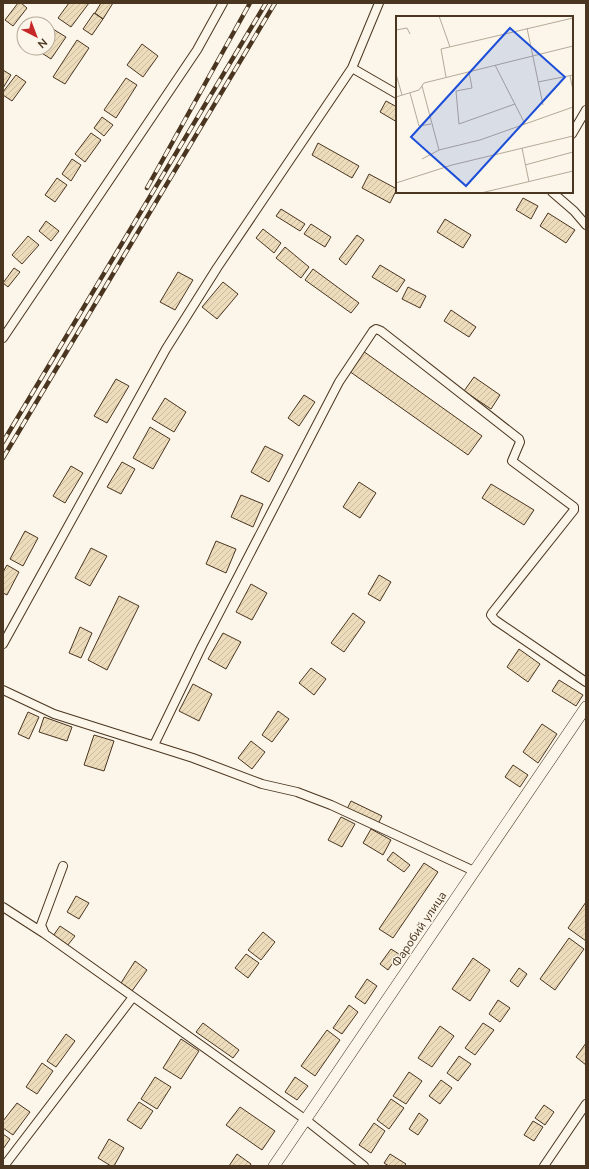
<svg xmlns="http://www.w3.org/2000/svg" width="589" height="1169" font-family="'Nunito Sans',sans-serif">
	<defs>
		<pattern id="building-hatch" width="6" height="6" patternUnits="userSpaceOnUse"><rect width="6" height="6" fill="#ecdcbc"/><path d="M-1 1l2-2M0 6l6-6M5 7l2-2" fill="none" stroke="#ccbda1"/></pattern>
	</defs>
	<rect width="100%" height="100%" fill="#fbf6e9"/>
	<!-- building -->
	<path fill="url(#building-hatch)" stroke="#4a3520" d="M18 3H21L27 8 13 26 5 20Z
		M69 3H89L71 27 58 18Z
		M101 3H113L103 19 95 13Z
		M94 13 103 19 92 35 83 29Z
		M48 26 66 37 51 59 34 48H48Z
		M77 40 89 48 65 84 53 77Z
		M142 44 158 56 143 77 127 65Z
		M3 70 11 75 3 88Z
		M16 75 26 82 12 101 3 95V92Z
		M126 78 137 85 116 118 104 110Z
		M386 101 397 107V122L380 112Z
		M102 117 113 125 104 136 94 128Z
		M91 133 101 140 85 162 75 154Z
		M318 143 359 166 352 178 312 155Z
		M72 159 81 165 71 181 62 174Z
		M369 174 397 189 390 203 362 188Z
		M57 178 67 185 55 202 45 195Z
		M523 198 538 206 531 219 516 210Z
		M281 209 305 224 300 231 276 216Z
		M548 213 575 230 566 243 540 226Z
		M445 219 471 235 463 248 437 232Z
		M46 221 59 231 51 241 39 231Z
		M311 224 331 237 325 247 304 234Z
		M263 229 281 243 274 253 256 238Z
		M357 235 364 240 346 265 339 259Z
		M28 236 39 245 22 264 12 255Z
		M285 247 309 267 301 278 276 258Z
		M380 265 405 280 397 292 372 277Z
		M14 268 20 272 8 287 3 283Z
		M313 269 359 303 351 313 305 280Z
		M178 272 193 280 175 310 160 302Z
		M223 282 238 294 217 319 202 307Z
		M408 287 426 296 420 308 402 299Z
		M451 310 476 327 469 337 444 321Z
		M363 351 482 436 468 455 349 371Z
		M474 377 500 395 491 409 464 391Z
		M116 379 129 386 107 423 94 416Z
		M304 395 315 402 299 426 288 418Z
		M165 398 186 412 174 432 152 419Z
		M150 427 170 439 153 469 133 458Z
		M265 446 283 455 269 482 251 472Z
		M122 462 135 469 121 494 107 487Z
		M71 466 83 473 65 503 53 496Z
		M359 482 376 493 360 518 343 507Z
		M491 484 534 510 524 525 482 498Z
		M241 495 263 504 253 527 231 517Z
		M25 531 38 538 23 566 10 559Z
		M216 541 236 549 226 573 206 564Z
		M91 548 107 556 90 586 75 578Z
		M7 565 19 572 7 595 3 593V572Z
		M379 575 391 582 380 601 368 594Z
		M251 584 267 593 252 620 236 612Z
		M119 596 139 606 107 670 88 660Z
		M353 613 365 622 344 652 331 643Z
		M80 627 92 633 81 658 69 653Z
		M223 633 241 642 226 669 208 659Z
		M519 649 540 664 528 682 507 667Z
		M311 668 326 679 314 695 299 683Z
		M559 680 583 695 576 706 552 691Z
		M193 684 212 694 199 721 179 711Z
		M278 711 289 719 272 742 262 735Z
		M28 712 39 717 29 739 18 734Z
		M44 717 72 727 67 741 39 732Z
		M542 724 557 734 538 763 523 752Z
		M94 735 114 741 104 771 84 765Z
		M251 741 265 752 252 769 238 758Z
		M513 765 528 775 520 787 505 777Z
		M351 801 382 816 378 824 347 809Z
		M341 817 355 824 342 847 328 840Z
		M371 829 391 840 383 855 363 843Z
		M393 852 410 865 404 872 387 860Z
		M424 863 438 872 393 938 379 929Z
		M76 896 89 903 79 919 67 912Z
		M586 902V941L568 928Z
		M60 926 75 936 67 946 53 936Z
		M263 932 275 942 261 960 248 950Z
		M569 938 584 949 555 990 540 979Z
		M391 949 399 954 388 970 380 964Z
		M246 954 259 963 248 978 235 968Z
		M473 958 490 970 470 1001 452 989Z
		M135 961 147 970 132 991 121 983Z
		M519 968 527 974 518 987 510 981Z
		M367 979 377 986 365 1004 355 997Z
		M498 1000 510 1008 500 1022 489 1014Z
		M349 1005 358 1012 342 1034 333 1028Z
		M203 1023 239 1050 233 1058 196 1032Z
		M483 1023 494 1030 475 1055 465 1048Z
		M440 1026 454 1036 432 1067 418 1058Z
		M327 1030 340 1040 315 1076 301 1066Z
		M66 1034 75 1041 56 1067 47 1061Z
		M181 1039 199 1051 181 1079 163 1068Z
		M586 1043V1065L576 1057Z
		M459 1056 471 1064 458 1081 447 1073Z
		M42 1063 53 1071 37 1094 26 1087Z
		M409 1072 422 1081 406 1104 393 1096Z
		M155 1077 171 1087 157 1109 141 1099Z
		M295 1077 308 1086 297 1100 285 1092Z
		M441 1080 452 1088 440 1104 429 1096Z
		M391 1099 404 1108 389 1129 377 1120Z
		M139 1102 153 1111 141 1129 127 1120Z
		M17 1103 30 1112 13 1135 3 1128V1121Z
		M544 1105 554 1112 545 1125 535 1118Z
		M240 1107 275 1131 262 1150 226 1125Z
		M419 1113 428 1120 418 1135 409 1129Z
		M533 1121 543 1127 534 1141 524 1135Z
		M374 1123 385 1131 371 1153 359 1145Z
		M3 1134 10 1139 3 1149Z
		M109 1139 124 1148 114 1166H111L98 1158Z
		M237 1154 251 1164 250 1166H229Z
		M390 1154 406 1164 404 1166H389L384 1163Z"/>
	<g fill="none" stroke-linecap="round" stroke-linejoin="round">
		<defs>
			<path id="minor" d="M352 68 397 94
				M572 134 586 110
				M552 192 574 211 586 225
				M3 338 197 50 223 3
				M3 644 166 349 217 268 352 68 379 3
				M3 690 54 714 193 758 262 784 297 792 331 805 474 871
				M154 745 202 646 339 382 373 331 376 329 381 331 519 439 520 442 512 461 574 507V510L492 613 491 615 495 620 586 682
				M3 907 45 934 306 1120 364 1166
				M45 934 41 925 63 866
				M4 1166 133 997
				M544 1166 586 1104"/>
			<path id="tertiary" d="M274 1166 586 707"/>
		</defs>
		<!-- minor casing -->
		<use href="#minor" stroke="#4a3520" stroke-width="10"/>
		<!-- tertiary casing -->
		<use href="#tertiary" stroke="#4a3520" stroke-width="12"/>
		<!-- minor -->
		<use href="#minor" stroke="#fbf6e9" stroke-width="8"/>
		<!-- tertiary -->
		<use href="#tertiary" stroke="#fbf6e9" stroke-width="11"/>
		<defs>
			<path id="rail" d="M147 188 250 3
				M3 442 266 3
				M3 458 275 3"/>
		</defs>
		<!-- rail casing -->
		<use href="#rail" stroke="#4a3520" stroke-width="4.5"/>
		<!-- rail -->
		<use href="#rail" stroke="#fbf6e9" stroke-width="3" stroke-dasharray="9" stroke-linecap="butt"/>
	</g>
	<g text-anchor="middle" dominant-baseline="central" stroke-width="3" stroke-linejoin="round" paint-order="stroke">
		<!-- street labels -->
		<g font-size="12" fill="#4a3520" stroke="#fbf6e9">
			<text transform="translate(419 929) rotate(-56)">Фаробий улица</text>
		</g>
	</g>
	<!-- overview -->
	<g transform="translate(396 16)">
		<rect width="177" height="177" fill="#fbf6e9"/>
		<path fill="none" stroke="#b4a999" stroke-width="1" d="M43 0 54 31M131 12 147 89M0 14 11 12 14 18M99 49 129 108M73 56 76 72 60 75 63 108 119 88M0 58 6 79M174 60 177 74M50 61 45 33 177 2M142 66 177 59M26 70 43 134M14 77 23 110 35 108M0 81 23 74 28 67 177 30M126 132 133 166M26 143 43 134 84 124 177 91M129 149 177 136M0 167 56 149 177 120M85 177 177 155"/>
		<path fill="#1d4ed8" fill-opacity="0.15" stroke="#1d4ed8" stroke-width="2" d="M114 12 169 61 70 170 15 121Z"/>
		<rect width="177" height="177" fill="none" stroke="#4a3520" stroke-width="2"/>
	</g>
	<!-- border -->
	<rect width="589" height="1169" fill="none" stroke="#4a3520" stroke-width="8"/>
	<!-- north arrow -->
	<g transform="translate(36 36) rotate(138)"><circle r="19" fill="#fbf6e9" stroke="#b4a999"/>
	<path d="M0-3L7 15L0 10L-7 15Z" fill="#c62828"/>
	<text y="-6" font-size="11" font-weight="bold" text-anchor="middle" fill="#4a3520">N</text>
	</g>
</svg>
